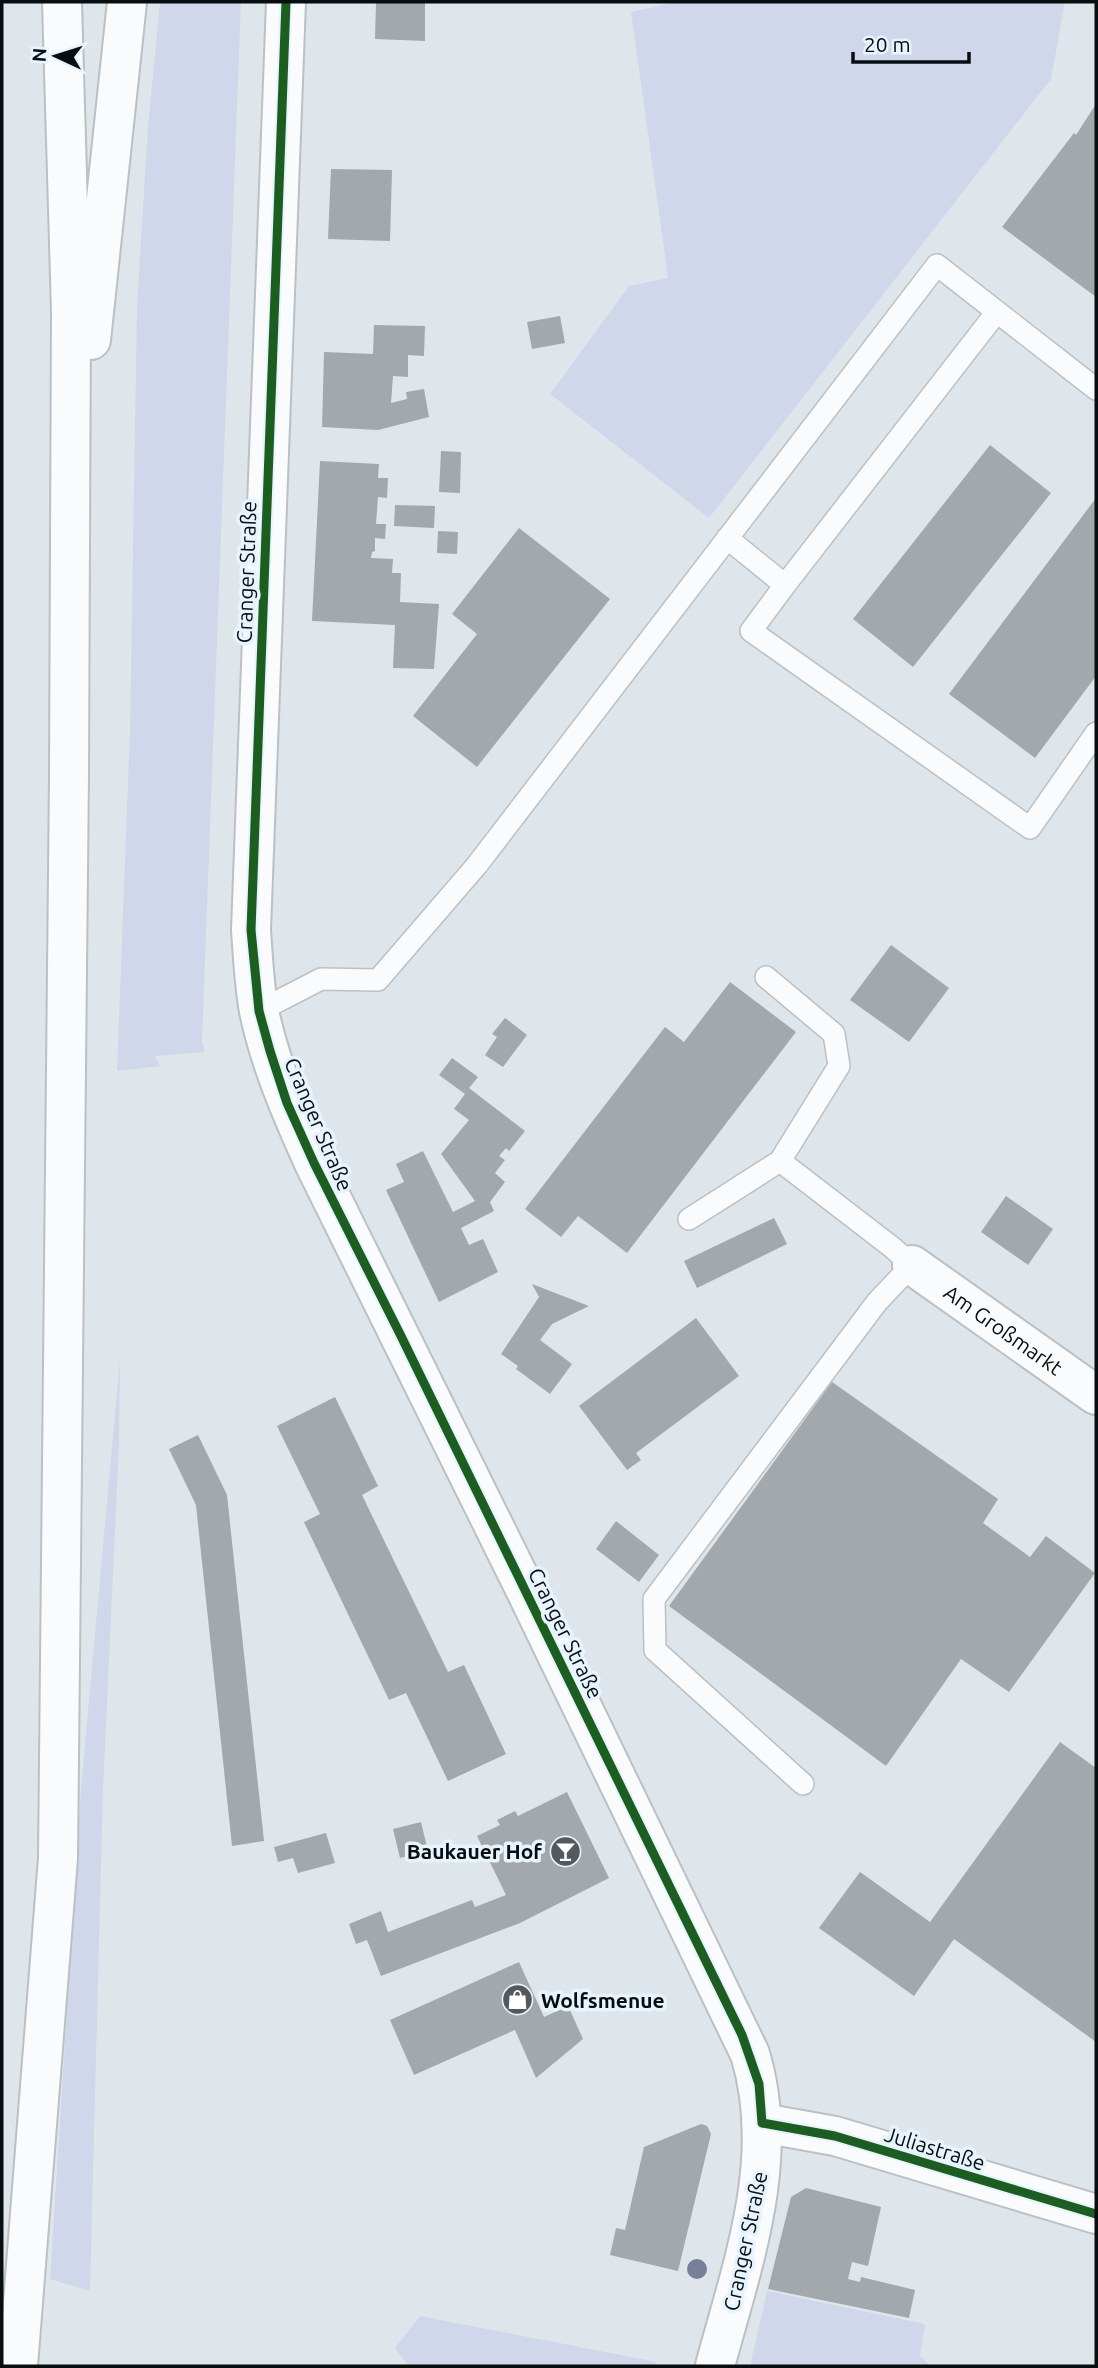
<svg xmlns="http://www.w3.org/2000/svg" width="1098" height="2368" font-family="Ubuntu,sans-serif">
	<rect width="100%" height="100%" fill="#dfe6eb"/>
	<!-- green -->
	<path fill="#d0d7ea" d="M160 2H241L202 1041 205 1052 155 1056 160 1066 117 1071 130 729 137 306 148 126Z
		M675 2H1065L1051 79 709 518 550 394 629 286 668 278 631 12Z
		M120 1359 119 1445 103 1790 90 2291 50 2279 81 1788Z
		M767 2291 925 2324 920 2356 931 2366H750Z
		M420 2316 657 2362 653 2366H408L395 2348Z"/>
	<!-- building -->
	<path fill="#a2a8ab" d="M376 2H425V41L375 39Z
		M1096 104V297L1002 227 1074 133 1076 135Z
		M331 169 392 170 390 241 328 239Z
		M560 316 565 343 532 349 527 322Z
		M374 325 425 326 424 356 408 355V377L393 376 391 403 407 399 406 392 424 389 429 417 378 430 322 427 324 352 373 354Z
		M990 445 1051 493 913 667 853 619Z
		M441 451 461 452 460 493 439 492Z
		M320 461 379 464 378 478H388L387 498 378 497 376 524H386L385 539 375 538V551L372 552 371 558 393 559 392 573H401L400 602 439 604 434 669 393 668 395 625 312 621Z
		M1096 498V676L1035 758 949 694Z
		M395 505 435 506 434 528 394 526Z
		M519 528 610 599 477 767 413 716 477 634 452 614Z
		M438 531 458 532 457 554 437 553Z
		M891 945 949 988 909 1042 850 1000Z
		M730 982 796 1032 627 1253 578 1216 561 1237 525 1209 665 1027 684 1042Z
		M505 1018 527 1035 503 1067 485 1055 497 1037 492 1034Z
		M452 1058 478 1077 469 1088 525 1131 509 1151 506 1148 499 1156 505 1160 495 1173 505 1182 490 1202 494 1211 461 1228 469 1245 483 1239 498 1272 439 1302 386 1190 404 1182 396 1164 423 1151 453 1212 475 1201 441 1154 469 1120 454 1109 465 1094 439 1075Z
		M1006 1196 1053 1229 1028 1265 981 1232Z
		M774 1218 787 1244 697 1288 684 1261Z
		M532 1284 589 1306 552 1324 540 1340 572 1364 550 1394 516 1369 518 1366 501 1354 539 1297Z
		M696 1318 739 1376 636 1453 641 1460 627 1470 579 1406Z
		M832 1382 998 1499 983 1523 1030 1557 1046 1536 1095 1573 1009 1692 961 1659 886 1766 669 1606Z
		M335 1397 378 1486 362 1495 448 1672 464 1665 506 1754 448 1781 406 1693 389 1700 304 1522 320 1514 277 1426Z
		M198 1435 227 1495 264 1841 232 1846 196 1505 169 1449Z
		M616 1521 659 1555 639 1582 596 1549Z
		M1060 1742 1096 1768V2042L954 1939 914 1996 819 1928 860 1872 930 1922Z
		M567 1792 609 1878 520 1923 381 1976 367 1940 356 1944 349 1924 381 1911 388 1932 472 1900 475 1907 506 1895 477 1836 500 1825 497 1820 515 1811 518 1816Z
		M421 1822 428 1851 400 1858 393 1829Z
		M326 1833 335 1863 298 1873 293 1858 278 1862 274 1847Z
		M519 1962 544 2017 568 2006 583 2039 536 2078 515 2030 414 2075 390 2020Z
		M701 2124 707 2126 711 2134 678 2271 610 2255 616 2228 625 2230 644 2147Z
		M806 2188 881 2207 868 2266 852 2262 848 2279 860 2282 861 2277 915 2290 909 2318 768 2289 791 2197Z"/>
	<g fill="none" stroke-linecap="round" stroke-linejoin="round">
		<defs>
			<path id="service" d="M727 538 785 585 751 631 1030 828 1096 733
				M785 585 996 313
				M766 977 834 1034 839 1066 780 1161
				M259 1011 321 979 378 980 477 865 937 265 1096 389
				M689 1219 780 1161 893 1248 912 1265 877 1302 654 1599 655 1650 803 1784"/>
			<g id="minor">
				<path id="s1" d="M912 1265 1096 1395"/>
				<path d="M762 2123 835 2136 1096 2214"/>
			</g>
			<path id="tertiary" d="M286 2 251 930C253 957 254 984 259 1011 270 1064 292 1114 314 1163L526 1591 750 2054C782 2159 742 2265 715 2366"/>
			<path id="motorway" d="M91 340 127 2
				M18 2366 58 1858 69 774 71 312 62 2"/>
		</defs>
		<!-- service casing -->
		<use href="#service" stroke="#bac0c4" stroke-width="24"/>
		<!-- minor casing -->
		<use href="#minor" stroke="#bac0c4" stroke-width="42"/>
		<!-- tertiary casing -->
		<use href="#tertiary" stroke="#bac0c4" stroke-width="42"/>
		<!-- motorway casing -->
		<use href="#motorway" stroke="#bac0c4" stroke-width="42"/>
		<!-- service -->
		<use href="#service" stroke="#fafbfc" stroke-width="21"/>
		<!-- minor -->
		<use href="#minor" stroke="#fafbfc" stroke-width="38"/>
		<!-- tertiary -->
		<use href="#tertiary" stroke="#fafbfc" stroke-width="38"/>
		<!-- motorway -->
		<use href="#motorway" stroke="#fafbfc" stroke-width="38"/>
		<defs>
			<path id="cycleway" d="M286 2 251 930 259 1011 270 1051 287 1103 314 1163 401 1336 742 2035 759 2084 762 2123 835 2136 1096 2214"/>
		</defs>
		<!-- cycleway casing -->
		<use href="#cycleway" stroke="#e7f4fd" stroke-width="13"/>
		<!-- cycleway -->
		<use href="#cycleway" stroke="#1b5e20" stroke-width="9"/>
	</g>
	<!-- trees -->
	<circle fill="#787f9b" cx="697" cy="2269" r="10"/>
	<!-- icons -->
	<defs>
		<symbol id="bar-disc" viewBox="-11 -11 22 22"><circle r="9.5" fill="#53595d" stroke="#e7f4fd"/><path d="M-6-5H6L.8 .8V4.5H3.5V6h-7V4.5H-.8V.8Z" fill="#fff"/></symbol>
		<symbol id="shop-disc" viewBox="-11 -11 22 22"><circle r="9.5" fill="#53595d" stroke="#e7f4fd"/><path d="M-5-2.5h2.3a2.7 3.5 0 0 1 5.4 0H5L5.5 6h-11ZM-1.5-2.5h3a1.5 2.3 0 0 0-3 0Z" fill="#fff"/></symbol>
	</defs>
	<g fill-rule="evenodd">
		<use href="#bar-disc" x="548" y="1834" width="35" height="35"/>
		<use href="#shop-disc" x="500" y="1982" width="35" height="35"/>
	</g>
	<g text-anchor="middle" dominant-baseline="central" stroke-width="7" stroke-linejoin="round" paint-order="stroke">
		<!-- street labels -->
		<g font-size="21" fill="#080d10" stroke="#e7f4fd">
			<text transform="translate(246 572) rotate(-88)">Cranger Straße</text>
			<text transform="translate(319 1124) rotate(67)">Cranger Straße</text>
			<text stroke="none"><textPath href="#s1" startOffset="112">Am Großmarkt</textPath></text>
			<text transform="translate(566 1633) rotate(64)">Cranger Straße</text>
			<text transform="translate(935 2148) rotate(17)">Juliastraße</text>
			<text transform="translate(745 2241) rotate(-78)">Cranger Straße</text>
		</g>
		<!-- poi labels -->
		<g font-size="21" font-weight="bold" fill="#080d10" stroke="#e7f4fd" text-anchor="end">
			<text x="542" y="1851">Baukauer Hof</text>
			<text x="541" y="2000" text-anchor="start">Wolfsmenue</text>
		</g>
	</g>
	<!-- border -->
	<rect width="1098" height="2368" fill="none" stroke="#080d10" stroke-width="7"/>
	<!-- north arrow -->
	<g transform="translate(56 56) rotate(274)" stroke="#e7f4fd" stroke-width="5" paint-order="stroke">
	<path d="M0-5L12 26L0 18L-12 26Z" fill="#080d10"/>
	<text y="-10" font-size="19" font-weight="bold" text-anchor="middle" fill="#080d10">N</text>
	</g>
	<!-- scale -->
	<path d="M853 52v10h116v-10" fill="none" stroke="#080d10" stroke-width="3.5"/>
	<text x="864" y="52" font-size="21" fill="#080d10" stroke="#e7f4fd" stroke-width="5" paint-order="stroke">20 m</text>
</svg>
